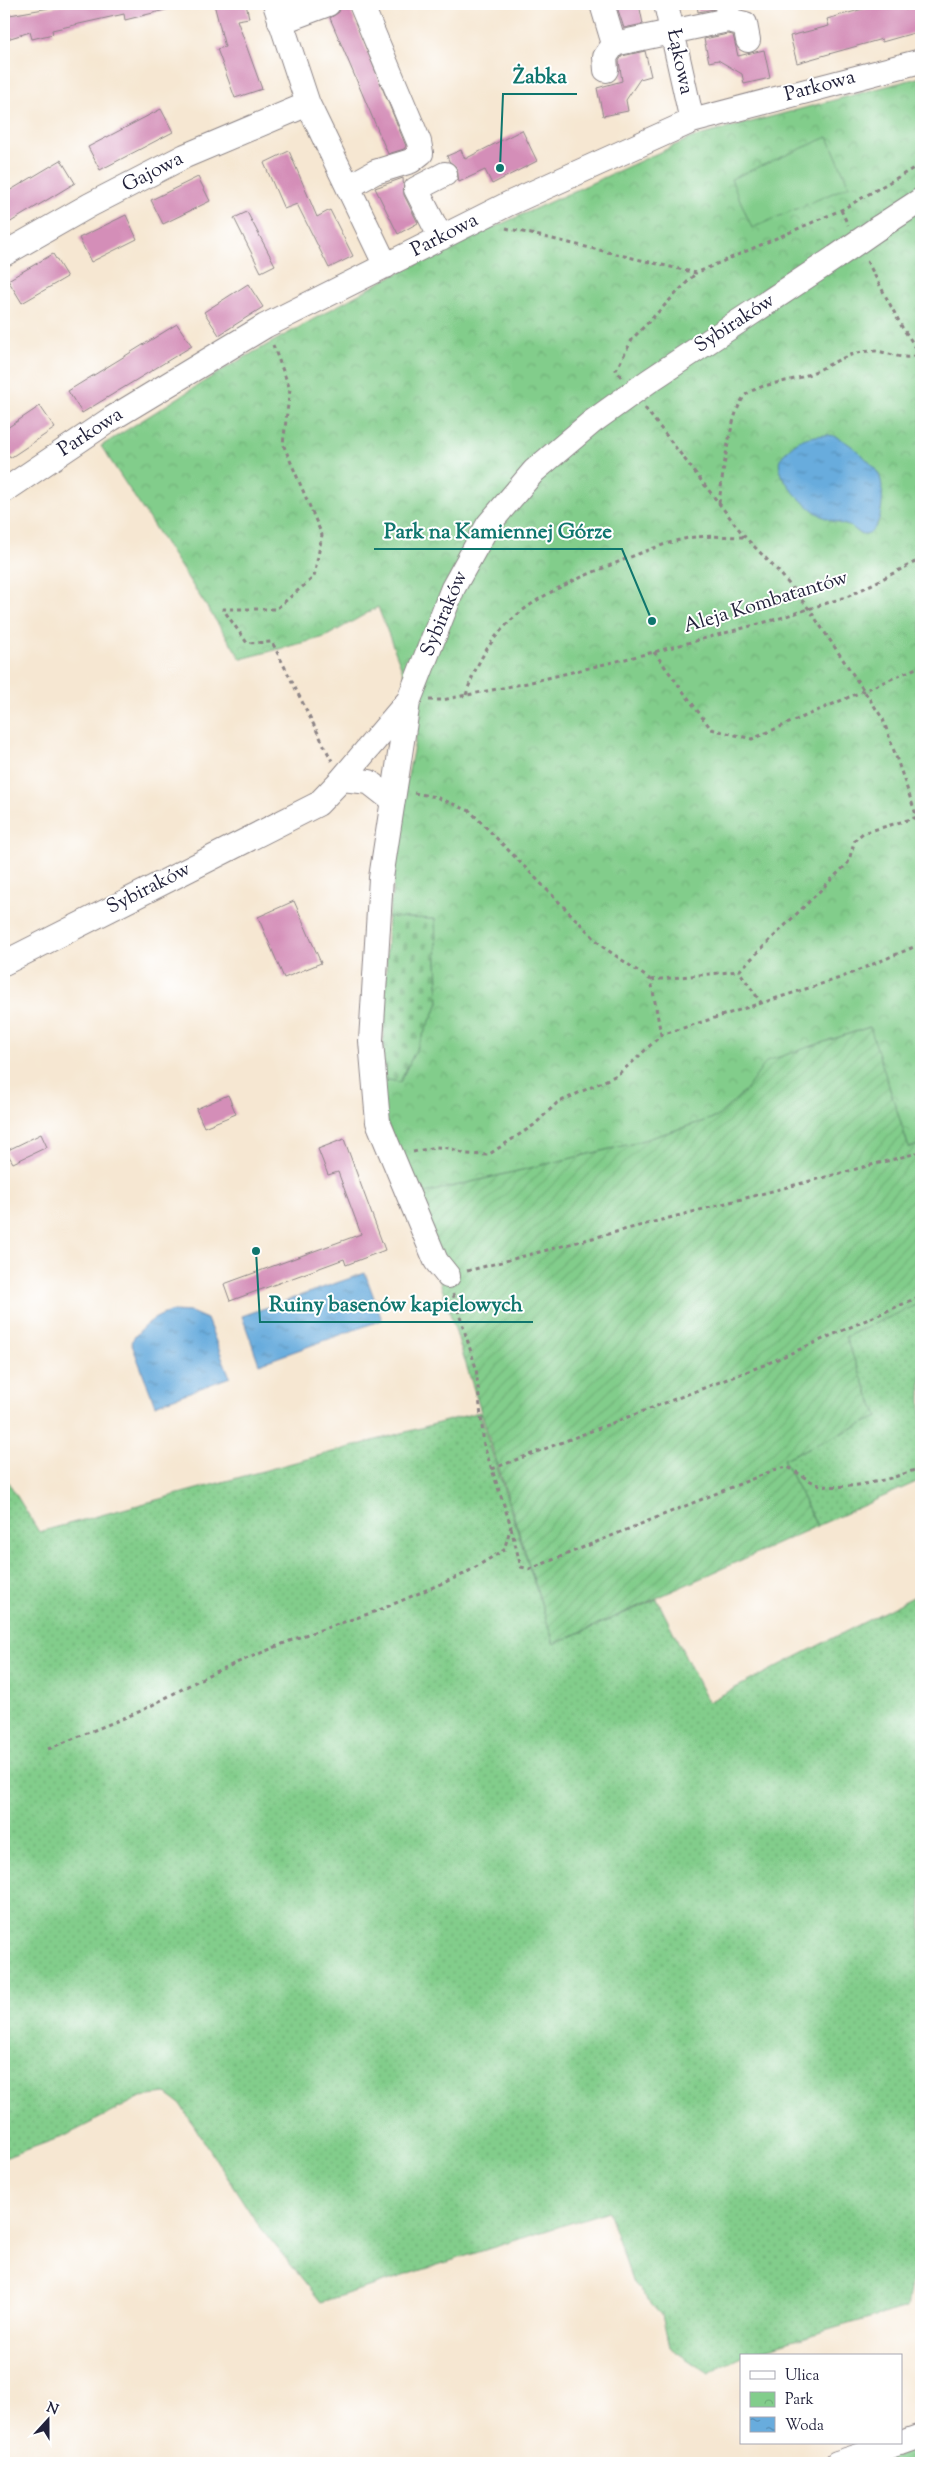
<svg xmlns="http://www.w3.org/2000/svg" width="925" height="2467" font-family="'Sorts Mill Goudy',serif">
	<defs>
		<pattern id="grass-dots" width="8" height="8" patternUnits="userSpaceOnUse" patternTransform="scale(1.25)"><rect width="8" height="8" fill="#82cd8b"/><path d="M2 2h.1M6 6h.1" fill="none" stroke="#70b079" stroke-width="1.8" stroke-linecap="round"/></pattern>
		<pattern id="cemetery-stones" width="16" height="16" patternUnits="userSpaceOnUse" patternTransform="scale(1.25)"><rect width="16" height="16" fill="#82cd8b"/><path d="M2 7V4a2 2 0 0 1 4 0v3zM10 15v-3a2 2 0 0 1 4 0v3z" fill="#70b079"/></pattern>
		<pattern id="park-crowns" width="20" height="18" patternUnits="userSpaceOnUse" patternTransform="scale(1.25)"><rect width="20" height="18" fill="#82cd8b"/><path d="M2 6a3 3 0 1 1 6 0M12 15a3 3 0 1 1 6 0" fill="none" stroke="#70b079"/></pattern>
		<pattern id="garden-furrows" width="10" height="10" patternUnits="userSpaceOnUse" patternTransform="scale(1.25)"><rect width="10" height="10" fill="#82cd8b"/><path d="M-1 1l2-2M0 10L10 0M9 11l2-2" fill="none" stroke="#70b079"/></pattern>
		<pattern id="water-ripples" width="26" height="14" patternUnits="userSpaceOnUse" patternTransform="scale(1.25)"><rect width="26" height="14" fill="#68acdd"/><path d="M2 4q2-2 4 0t4 0M15 11q2-2 4 0t4 0" fill="none" stroke="#558cb4"/></pattern>
	</defs>
	<rect width="100%" height="100%" fill="#fff"/>
	<filter id="ink" filterUnits="userSpaceOnUse"><feTurbulence type="fractalNoise" baseFrequency=".02" numOctaves="2"/><feDisplacementMap in="SourceGraphic" scale="10" xChannelSelector="R" yChannelSelector="G"/><feConvolveMatrix kernelMatrix="1 2 1 2 8 2 1 2 1" color-interpolation-filters="sRGB"/></filter>
	<filter id="wash" filterUnits="userSpaceOnUse"><feTurbulence type="fractalNoise" baseFrequency=".0096" numOctaves="4" result="noise"/><feDisplacementMap in="SourceGraphic" scale="20" xChannelSelector="R" yChannelSelector="G"/><feGaussianBlur stdDeviation="1.12" result="paint"/><feColorMatrix in="noise" values="0 0 0 0 0 0 0 0 0 0 0 0 0 0 0 0 0 1.4 0 .05"/><feComposite in="paint" operator="in"/></filter>
	<g filter="url(#wash)">
		<rect width="100%" height="100%" fill="#f6e7d2"/>
		<!-- grass -->
		<path fill="url(#grass-dots)" stroke="#527863" d="M921 1303V1480L817 1526 783 1459 878 1417 845 1337Z
			M479 1412 554 1644 657 1599 708 1702 921 1593V2225L907 2307 741 2356 709 2374 669 2347 662 2315 633 2283 608 2211 321 2302 257 2223 180 2104 166 2094 141 2097 67 2135 4 2158V1475L39 1532Z
			M921 2445V2463H864Z"/>
		<!-- cemetery -->
		<path fill="url(#cemetery-stones)" stroke="#527863" d="M388 917 435 919 439 1003 400 1082 382 1079Z"/>
		<!-- park -->
		<path fill="url(#park-crowns)" stroke="#527863" d="M921 77V1144L909 1148 869 1027 768 1061 746 1090 717 1117 631 1144 413 1196 383 1111 382 1079 400 1082 439 1003 435 919 388 917 393 891 397 830 420 716 378 607 325 637 241 659 101 446 229 366 386 279 488 230 691 138Z"/>
		<!-- garden -->
		<path fill="url(#garden-furrows)" stroke="#527863" d="M870 1027 909 1148 921 1144V1303L845 1337 878 1417 783 1459 817 1526 554 1644 413 1196 631 1144 717 1117 746 1090 767 1061Z"/>
		<!-- pitch -->
		<path fill="#82cd8b" stroke="#527863" d="M828 137 849 186 752 228 731 179Z"/>
		<!-- water -->
		<path fill="url(#water-ripples)" stroke="#45678c" d="M829 435C844 436 874 463 880 477 885 490 883 533 865 534 857 535 855 527 849 526 826 520 816 514 800 499 791 490 776 472 780 459 796 439 804 436 829 435Z
			M365 1273 382 1320 259 1364 242 1316Z
			M173 1311 191 1312 207 1319 230 1377 155 1405 131 1342C143 1325 153 1317 173 1311Z"/>
		<g id="blocks">
			<!-- building -->
			<path fill="#d48eb8" d="M72 4H168L169 9 125 20 124 14 52 30 53 34 32 39 30 32 4 40V16Z
				M214 4H246L249 18 237 20 262 89 235 98 217 49 225 47Z
				M341 4H348L406 146 404 149 388 154 330 18 339 12Z
				M616 4H639L643 24 624 28Z
				M697 4H713L714 9 698 12Z
				M881 4H903L905 10 921 4V31L882 42V39L797 63 790 36 829 26 827 19Z
				M728 34 733 35 738 56 764 50 770 78 744 84 742 74 718 60 709 62 704 39Z
				M645 51 651 76 640 79 626 100 628 111 603 116 597 88 622 81 619 61 622 56Z
				M161 109 173 132 100 170 88 147Z
				M522 130 537 161 492 184 485 170 459 182 457 168 449 161 447 156 461 150 465 159Z
				M289 151 317 217 330 210 353 256 329 268 297 204 284 209 264 163Z
				M61 160 75 183 4 226V194Z
				M198 177 210 201 163 224 151 200Z
				M403 178 404 195 418 223 398 234 375 188Z
				M247 212 275 265 261 272 234 218Z
				M126 215 137 239 91 262 79 238Z
				M53 254 67 277 22 303 8 280Z
				M248 284 263 307 219 335 204 312Z
				M177 324 192 346 82 413 68 391Z
				M40 406 55 428 10 458 4 448V430Z
				M294 901 321 963 284 978 258 917Z
				M228 1095 236 1114 204 1127 196 1109Z
				M41 1134 47 1147 13 1163 6 1151Z
				M344 1139 385 1250 346 1265 344 1259 230 1301 224 1284 361 1234 338 1172 328 1175 318 1149Z"/>
		</g>
	</g>
	<g filter="url(#ink)">
		<use href="#blocks" fill-opacity="0" stroke="#8c8486" stroke-width="1"/>
		<g fill="none" stroke-linecap="round" stroke-linejoin="round">
			<defs>
				<path id="minor" d="M275 4 308 104 386 266
					M602 4 614 44
					M666 4 692 121
					M728 20 745 24 748 40
					M280 22 328 4
					M606 70 605 57 614 44 728 20 727 4
					M348 187 375 172 411 161 421 153 419 142 361 4
					M878 228 921 200
					M441 238 416 189 445 174
					M4 254 90 205 185 156 308 104
					M4 491 111 419 265 326 508 204 692 121 921 61
					M408 702 381 878 371 1041 378 1122 436 1261 448 1276
					M342 779 369 782 392 800
					M4 963 318 804 342 779 409 700 453 588 488 525 534 471 592 422 649 381 836 257
					M901 2443 921 2436
					M837 2463 899 2443"/>
			</defs>
			<!-- minor casing -->
			<use href="#minor" stroke="#8c8486" stroke-width="26"/>
			<!-- path -->
			<path stroke="#8c8486" stroke-width="3" stroke-dasharray="4 4" stroke-linecap="butt" d="M841 210 848 225
				M506 228 696 273 841 210 921 164
				M867 261 902 327 921 355
				M273 345 290 389 283 444 322 535 314 577 276 609H223L247 643 272 642 332 761
				M621 377 616 370 633 338 696 273
				M645 408 745 537 780 573 809 609 883 719 921 829
				M719 503C722 481 730 405 748 393 766 382 787 383 807 375 828 367 847 352 871 351 882 350 894 357 905 357 910 358 915 355 920 355
				M654 652 711 729 752 739 921 666
				M466 695C490 616 545 591 616 563 638 554 664 543 688 538 706 535 726 537 745 537
				M429 700H442L527 683 654 652 777 619 849 596 921 559
				M414 793 436 797 470 811 603 947 651 980 661 1035
				M651 980 739 971
				M762 1004 739 971 848 863 855 840 863 833 921 816
				M413 1152 436 1147 450 1148 465 1154 488 1155 534 1125 557 1103 617 1075 635 1060 661 1035 840 978 921 944
				M467 1271 921 1152
				M492 1469 764 1365 921 1296
				M511 1528 521 1567 530 1569 774 1470 787 1467C799 1472 812 1485 825 1486 854 1489 895 1479 921 1467
				M48 1749 141 1711 212 1673 302 1636 377 1611 464 1574 504 1550 511 1526 484 1446 476 1368 453 1294"/>
			<!-- minor -->
			<use href="#minor" stroke="#fff" stroke-width="24"/>
			<defs>
				<path id="minor-bridge" d="M836 257 878 228"/>
			</defs>
			<!-- minor-bridge casing -->
			<use href="#minor-bridge" stroke="#8c8486" stroke-width="26" stroke-linecap="butt"/>
			<!-- minor-bridge -->
			<use href="#minor-bridge" stroke="#fff" stroke-width="24"/>
		</g>
	</g>
	<g text-anchor="middle" dominant-baseline="central" stroke-width="4" stroke-linejoin="round" paint-order="stroke">
		<!-- street labels -->
		<g font-size="20" fill="#22223b" stroke="#fff">
			<text transform="translate(679 62) rotate(78)">Łąkowa</text>
			<text transform="translate(820 87) rotate(-15)">Parkowa</text>
			<text transform="translate(153 173) rotate(-27)">Gajowa</text>
			<text transform="translate(445 236) rotate(-27)">Parkowa</text>
			<text transform="translate(735 324) rotate(-33)">Sybiraków</text>
			<text transform="translate(91 433) rotate(-33)">Parkowa</text>
			<text transform="translate(766 603) rotate(-17)">Aleja Kombatantów</text>
			<text transform="translate(445 614) rotate(-67)">Sybiraków</text>
			<text transform="translate(149 889) rotate(-27)">Sybiraków</text>
		</g>
	</g>
	<!-- callouts -->
	<path fill="none" stroke="#0f766e" stroke-width="2" d="M500 168L503 94H577M652 621L622 549H374M256 1251L260 1322H533"/>
	<g fill="#0f766e" stroke="#fff" stroke-width="2">
		<circle cx="500" cy="168" r="5"/>
		<circle cx="652" cy="621" r="5"/>
		<circle cx="256" cy="1251" r="5"/>
	</g>
	<g font-size="21" text-anchor="middle" font-weight="bold" fill="#0f766e" stroke="#fff" stroke-width="4" stroke-linejoin="round" paint-order="stroke">
		<text x="540" y="83">Żabka</text>
		<text x="498" y="538">Park na Kamiennej Górze</text>
		<text x="396" y="1311">Ruiny basenów kapielowych</text>
	</g>
	<!-- margin -->
	<rect width="925" height="2467" fill="none" stroke="#fff" stroke-width="20"/>
	<!-- legend -->
	<rect x="740" y="2354" width="162" height="90" fill="#ffffff" stroke="#a7a7b1"/>
	<rect x="750" y="2371" width="25" height="8" fill="#ffffff" stroke="#a7a7b1"/>
	<text x="785" y="2380" font-size="15" fill="#22223b">Ulica</text>
	<rect x="750" y="2392" width="25" height="15" fill="url(#park-crowns)" stroke="#a7a7b1"/>
	<text x="785" y="2404" font-size="15" fill="#22223b">Park</text>
	<rect x="750" y="2417" width="25" height="15" fill="url(#water-ripples)" stroke="#a7a7b1"/>
	<text x="785" y="2430" font-size="15" fill="#22223b">Woda</text>
	<!-- north arrow -->
	<g transform="translate(48 2420) rotate(21)" stroke="#ffffff" stroke-width="4" paint-order="stroke">
	<path d="M0-4L9 19L0 12L-9 19Z" fill="#22223b"/>
	<text y="-8" font-size="14" font-weight="bold" text-anchor="middle" fill="#22223b">N</text>
	</g>
</svg>
